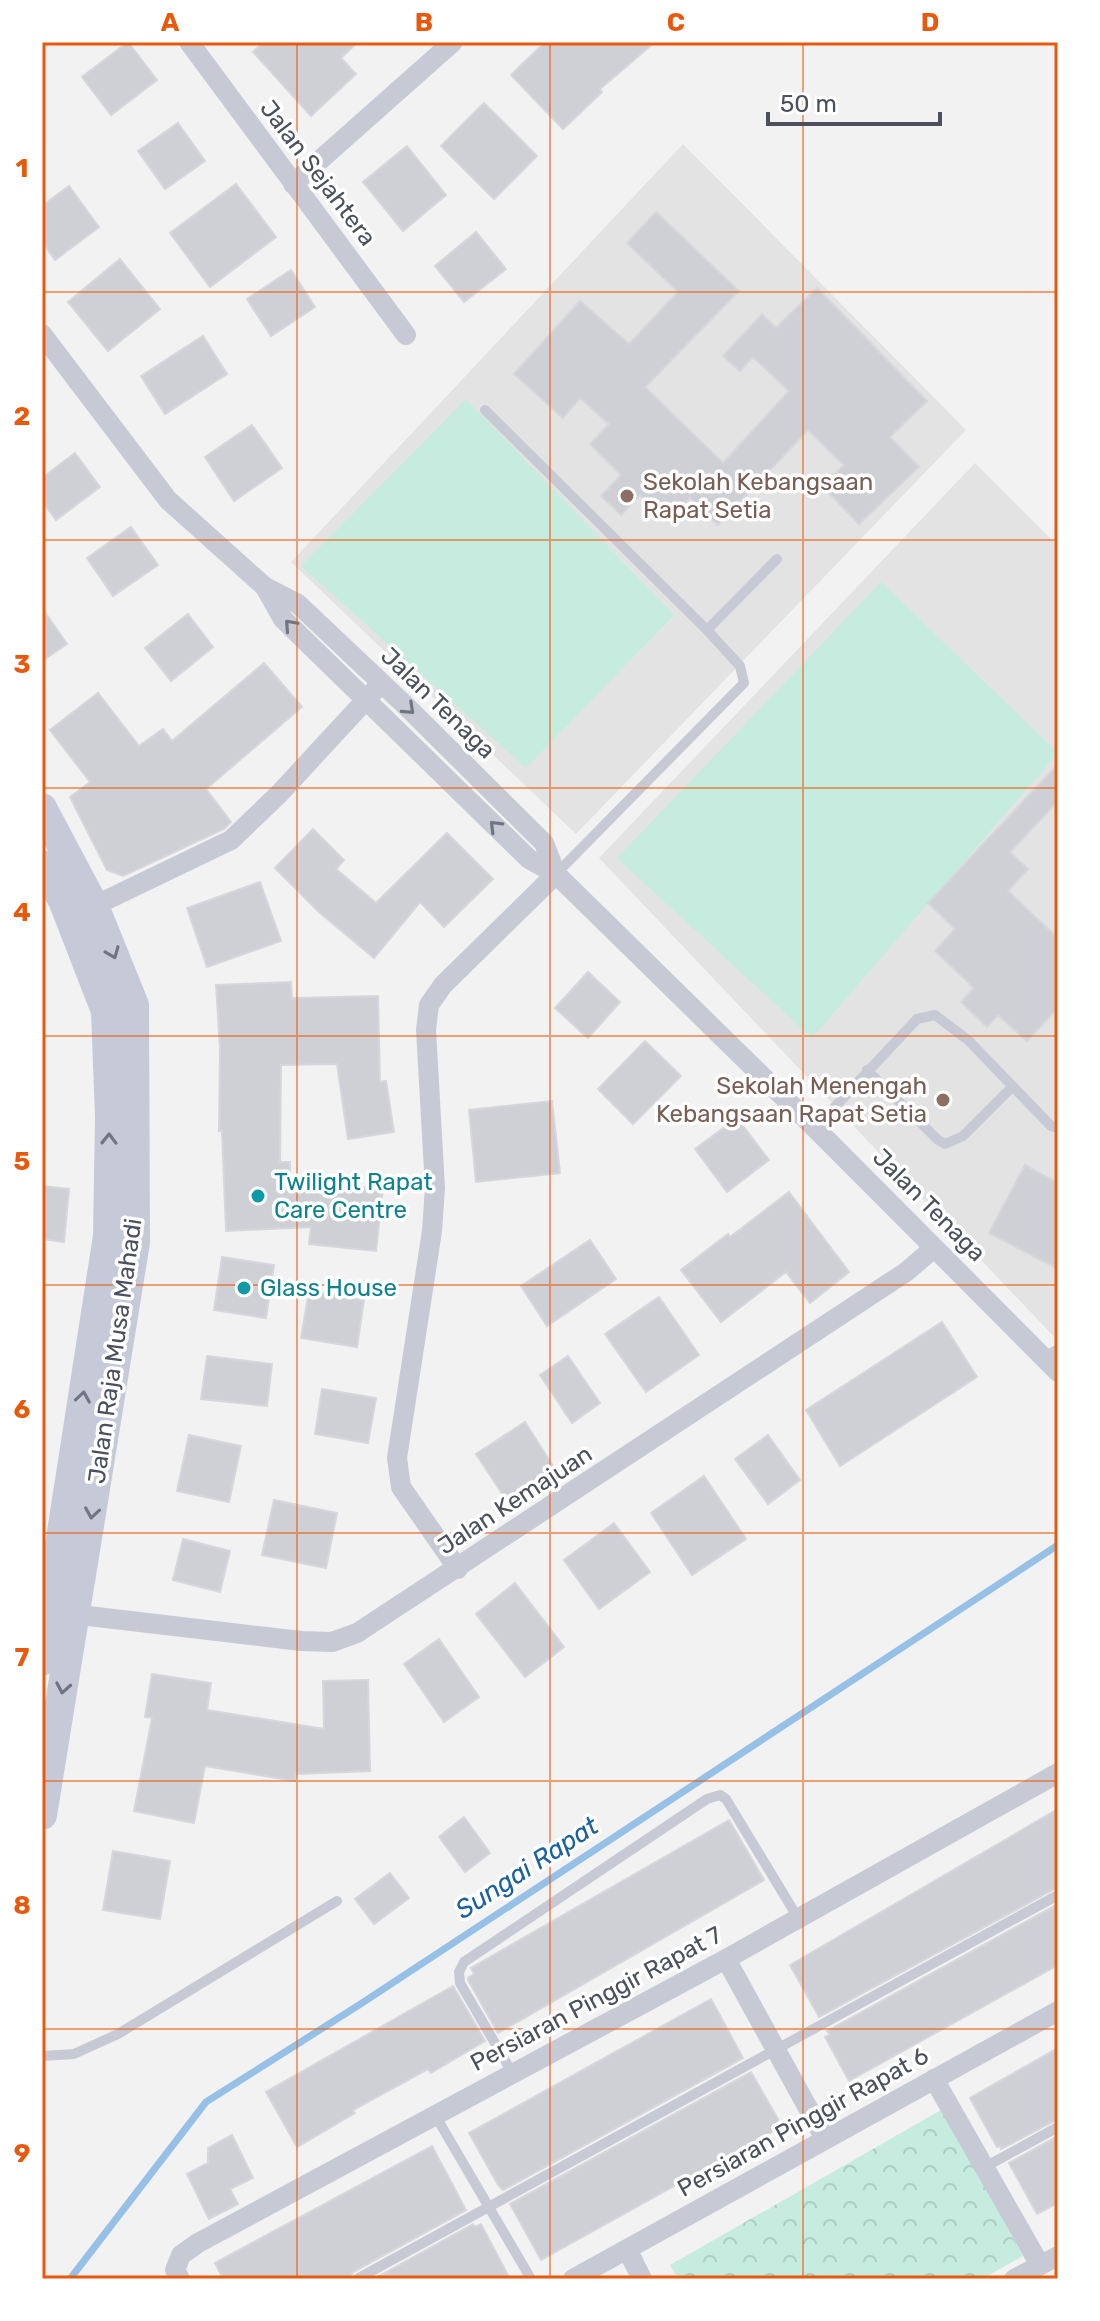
<svg xmlns="http://www.w3.org/2000/svg" width="1100" height="2321" font-family="Rubik,sans-serif">
	<defs>
		<pattern id="park-crowns" width="20" height="18" patternUnits="userSpaceOnUse" patternTransform="scale(2)"><rect width="20" height="18" fill="#c5ecdf"/><path d="M2 6a3 3 0 1 1 6 0M12 15a3 3 0 1 1 6 0" fill="none" stroke="#abccc2"/></pattern>
	</defs>
	<rect width="100%" height="100%" fill="#f3f2f2"/>
	<!-- education -->
	<path fill="#e4e3e3" d="M683 144 966 430 576 834 291 562Z
		M975 463 1058 546V1341L599 858Z"/>
	<!-- park -->
	<path fill="url(#park-crowns)" d="M941 2110 1023 2256 982 2279H678L670 2265Z"/>
	<!-- pitch -->
	<path fill="#c5ecdf" d="M466 399 674 615 526 768 301 566Z
		M881 582 1058 753 812 1038 617 858Z"/>
	<g fill="none" stroke-linecap="round" stroke-linejoin="round">
		<!-- stream -->
		<path stroke="#96c0e6" stroke-width="7" d="M70 2279 206 2102 359 2005 1058 1545"/>
	</g>
	<!-- building -->
	<path fill="#cfd0d5" stroke="#d6d6dc" stroke-width="2" d="M128 42 157 80 111 115 82 77Z
		M263 42H358L341 58 356 74 311 116 253 52Z
		M545 42H655L600 89 602 92 563 129 511 75Z
		M484 103 537 156 494 199 441 146Z
		M178 123 205 161 165 189 138 151Z
		M407 146 446 195 403 231 363 182Z
		M236 184 276 237 210 287 170 233Z
		M69 186 99 227 55 260 42 242V206Z
		M656 212 739 291 645 387 723 463 789 391 753 357 740 371 723 356 762 314 776 328 817 288 927 401 890 437 919 467 859 524 822 486 844 465 808 430 718 525 690 498 668 521 640 495 621 515 601 496 621 475 590 444 609 424 580 398 563 418 514 374 580 301 629 344 678 292 627 243Z
		M476 232 506 269 464 302 435 266Z
		M120 259 160 309 108 351 68 302Z
		M291 270 315 307 271 336 247 299Z
		M203 336 227 374 165 414 141 376Z
		M252 425 282 468 234 501 205 457Z
		M75 453 100 487 56 520 42 501V478Z
		M131 527 158 565 113 596 87 558Z
		M42 608 67 644 42 661Z
		M188 614 213 647 171 681 145 648Z
		M264 663 302 707 206 789 231 822 224 829 123 876 107 870 70 797 90 782 50 730 98 693 139 746 163 729 172 741Z
		M1058 764V801L1010 852 1028 869 1008 891 1058 938V1008L1027 1041 998 1015 987 1027 961 1002 974 988 935 951 955 929 928 903Z
		M313 829 344 860 336 869 376 903 447 833 493 879 444 927 420 902 374 958 320 913 275 868Z
		M260 882 281 941 207 967 187 908Z
		M588 972 620 1002 588 1038 555 1008Z
		M291 982 292 998 378 996 380 1082 386 1081 394 1132 348 1139 337 1064 281 1065 280 1162H290V1180L383 1189 376 1251 309 1244 311 1227 226 1231 222 1131H219L220 1048 216 985Z
		M645 1041 681 1076 633 1124 598 1089Z
		M552 1101 560 1173 476 1182 469 1110Z
		M737 1118 769 1160 727 1192 695 1149Z
		M1025 1165 1058 1183V1269L989 1233Z
		M42 1186 69 1189 64 1242 42 1239Z
		M789 1192 849 1272 810 1303 786 1272 721 1322 681 1270 728 1234 730 1237Z
		M590 1240 616 1279 547 1326 521 1286Z
		M222 1257 274 1265 266 1318 214 1310Z
		M309 1291 364 1300 357 1347 301 1338Z
		M659 1297 699 1355 646 1392 605 1334Z
		M942 1322 977 1377 840 1466 806 1410Z
		M207 1356 272 1364 267 1406 201 1399Z
		M568 1356 600 1403 572 1423 540 1375Z
		M322 1389 376 1398 368 1443 315 1434Z
		M525 1422 555 1469 507 1501 476 1454Z
		M189 1435 241 1446 229 1502 177 1491Z
		M768 1435 800 1480 768 1504 735 1459Z
		M704 1476 746 1539 692 1575 651 1513Z
		M274 1500 337 1513 326 1568 262 1555Z
		M614 1523 650 1572 599 1609 564 1560Z
		M183 1539 230 1551 220 1592 173 1580Z
		M515 1583 564 1647 525 1677 476 1614Z
		M439 1639 479 1697 444 1722 404 1664Z
		M152 1674 211 1683 207 1710 324 1729 323 1681 368 1680 370 1771 296 1774 295 1781 205 1766 194 1823 134 1811 152 1718 145 1717Z
		M1058 1809V1887L819 2017 790 1965Z
		M464 1817 490 1853 465 1872 439 1837Z
		M729 1820 764 1880 498 2033 468 1980V1978L474 1974 471 1968Z
		M113 1851 170 1861 160 1919 103 1910Z
		M390 1873 409 1898 374 1924 355 1899Z
		M1058 1904V1965L849 2081 825 2037 830 2035 827 2031Z
		M453 1986 485 2041 431 2073 428 2069 353 2110 355 2113 297 2147 266 2092Z
		M711 1999 743 2058 503 2190 498 2185 469 2133Z
		M1058 2048V2119L1001 2149 1000 2146 997 2147 970 2098Z
		M751 2072 782 2126 541 2260 510 2204Z
		M232 2135 253 2178 230 2189 238 2204 209 2219 187 2174 208 2163V2148Z
		M1058 2136V2203L1037 2214 1009 2163Z
		M432 2146 466 2210 353 2272 349 2279H223L215 2263Z
		M473 2224 475 2227 481 2224 510 2279H374Z"/>
	<g fill="none" stroke-linecap="round" stroke-linejoin="round">
		<!-- lane -->
		<path stroke="#c7cad5" stroke-width="10" d="M485 410 707 630
			M556 874 744 683 740 666 707 630 777 559
			M867 1070 938 1140 945 1144 963 1136 1012 1087
			M815 1128 917 1019 935 1015 968 1040 1051 1126 1058 1128
			M1044 1357 1058 1349
			M42 2056 74 2054 118 2034 337 1901
			M513 2074 460 1983 459 1972 464 1962 707 1799 720 1795 726 1799 798 1918
			M435 2115 531 2279
			M985 2167 1058 2127
			M357 2279 1058 1895"/>
		<!-- street -->
		<path stroke="#c7cad5" stroke-width="20" d="M189 42 406 335
			M293 184 453 42
			M42 334 168 500 265 587 298 604 406 706 544 843 556 874
			M265 587 283 619 529 859 556 874 815 1128 1058 1372
			M94 906 231 840 279 794 375 690
			M458 1569 401 1487 397 1458 432 1231 435 1188 426 1030 429 1005 443 985 556 874
			M63 1613 301 1641 332 1642 357 1633 906 1272 934 1248
			M726 1959 825 2139
			M934 2079 1040 2265
			M627 2249 642 2279
			M180 2279 175 2270 181 2255 198 2243 726 1959 1058 1773
			M573 2279 1058 2011
			M1014 2279 1058 2256"/>
		<!-- secondary -->
		<path stroke="#c6cad8" stroke-width="30" d="M42 808 94 906 134 1005 135 1242 42 1815
			M42 865 63 900 106 1011 110 1117 108 1236 42 1661"/>
	</g>
	<!-- one-way arrows -->
	<defs><path id="oneway-chevron" d="M-2-3.5L2.5 0L-2 3.5" fill="none" stroke-width="1.6" stroke-linecap="round" stroke-linejoin="round" transform="scale(2)"/></defs>
	<g stroke="#707581">
		<use href="#oneway-chevron" transform="translate(290 625) rotate(-132)"/>
		<use href="#oneway-chevron" transform="translate(409 709) rotate(43)"/>
		<use href="#oneway-chevron" transform="translate(495 826) rotate(-135)"/>
	</g>
	<g stroke="#707582">
		<use href="#oneway-chevron" transform="translate(113 953) rotate(68)"/>
		<use href="#oneway-chevron" transform="translate(109 1139) rotate(-89)"/>
		<use href="#oneway-chevron" transform="translate(83 1397) rotate(-81)"/>
		<use href="#oneway-chevron" transform="translate(92 1513) rotate(99)"/>
		<use href="#oneway-chevron" transform="translate(63 1688) rotate(100)"/>
	</g>
	<!-- grid -->
	<path fill="none" stroke="#e8590c" stroke-width="2" stroke-opacity="0.55" d="M297 42V2279M550 42V2279M803 42V2279M42 292H1058M42 540H1058M42 788H1058M42 1036H1058M42 1285H1058M42 1533H1058M42 1781H1058M42 2029H1058"/>
	<!-- markers -->
	<g fill="#8d6e63" stroke="#fff" stroke-width="3">
		<circle cx="627" cy="496" r="8"/>
		<circle cx="943" cy="1100" r="8"/>
	</g>
	<g fill="#0f9aa8" stroke="#fff" stroke-width="3">
		<circle cx="258" cy="1196" r="8"/>
		<circle cx="244" cy="1288" r="8"/>
	</g>
	<g text-anchor="middle" dominant-baseline="central" stroke-width="7" stroke-linejoin="round" paint-order="stroke">
		<!-- street labels -->
		<g font-size="24" fill="#4b505d" stroke="#fff">
			<text transform="translate(318 173) rotate(53)">Jalan Sejahtera</text>
			<text transform="translate(438 703) rotate(44)">Jalan Tenaga</text>
			<text transform="translate(929 1205) rotate(45)">Jalan Tenaga</text>
			<text transform="translate(115 1351) rotate(-82)">Jalan Raja Musa Mahadi</text>
			<text transform="translate(515 1500) rotate(-33)">Jalan Kemajuan</text>
			<text transform="translate(596 1999) rotate(-28)">Persiaran Pinggir Rapat 7</text>
			<text transform="translate(803 2122) rotate(-29)">Persiaran Pinggir Rapat 6</text>
		</g>
		<!-- education labels -->
		<g font-size="24" fill="#785e54" stroke="#fff" text-anchor="start">
			<text x="643" y="482">Sekolah Kebangsaan<tspan x="643" dy="28">Rapat Setia</tspan></text>
			<text x="927" y="1086" text-anchor="end">Sekolah Menengah<tspan x="927" dy="28">Kebangsaan Rapat Setia</tspan></text>
		</g>
		<!-- culture labels -->
		<g font-size="24" fill="#0d838f" stroke="#fff" text-anchor="start">
			<text x="274" y="1182">Twilight Rapat<tspan x="274" dy="28">Care Centre</tspan></text>
			<text x="260" y="1288">Glass House</text>
		</g>
		<!-- water labels -->
		<g font-size="26" font-style="italic" fill="#1961a2" stroke="#fff">
			<text transform="translate(527 1868) rotate(-33)">Sungai Rapat</text>
		</g>
	</g>
	<!-- border -->
	<rect width="1100" height="2321" fill="none" stroke="#ffffff" stroke-width="88"/>
	<!-- scale -->
	<path d="M768 112v12h172v-12" fill="none" stroke="#4b505d" stroke-width="4"/>
	<text x="780" y="112" font-size="24" fill="#4b505d" stroke="#ffffff" stroke-width="6" paint-order="stroke">50 m</text>
	<rect x="44" y="44" width="1012" height="2233" fill="none" stroke="#e8590c" stroke-width="3"/>
	<g font-size="26" text-anchor="middle" font-weight="bold" fill="#e8590c">
		<text x="170" y="31">A</text>
		<text x="424" y="31">B</text>
		<text x="676" y="31">C</text>
		<text x="930" y="31">D</text>
		<text x="22" y="177">1</text>
		<text x="22" y="425">2</text>
		<text x="22" y="673">3</text>
		<text x="22" y="921">4</text>
		<text x="22" y="1170">5</text>
		<text x="22" y="1418">6</text>
		<text x="22" y="1666">7</text>
		<text x="22" y="1914">8</text>
		<text x="22" y="2162">9</text>
	</g>
</svg>
